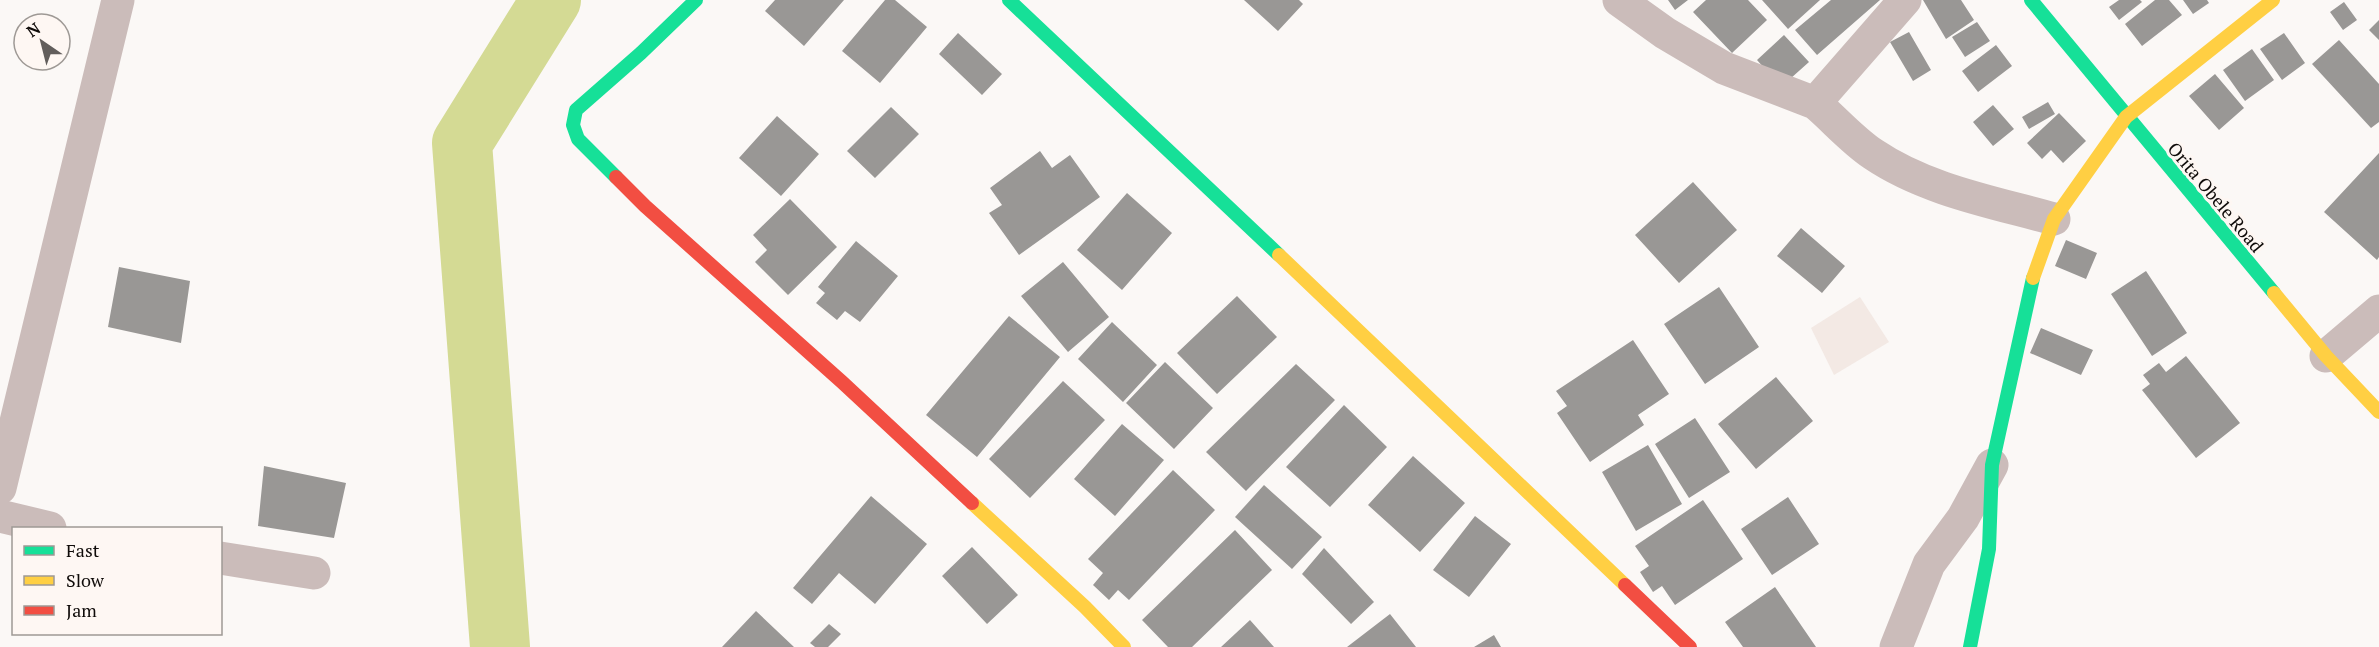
<svg xmlns="http://www.w3.org/2000/svg" width="2379" height="647" font-family="'PT Serif',serif">
	<rect width="100%" height="100%" fill="#fbf8f6"/>
	<!-- built -->
	<path fill="#f3e9e4" d="M1860 297 1889 342 1834 375 1811 328Z"/>
	<g fill="none" stroke-linecap="round" stroke-linejoin="round">
		<!-- river -->
		<path stroke="#d4da94" stroke-width="60" d="M500 647 462 143 551 0"/>
	</g>
	<!-- building -->
	<path fill="#999795" d="M775 0H844L804 46 765 11Z
		M885 0H895L927 27 880 83 842 51Z
		M1244 0H1299L1303 4 1278 31Z
		M1668 0H1688L1675 10Z
		M1706 0H1748L1767 20 1732 53 1693 12Z
		M1762 0H1820L1788 29Z
		M1831 0H1880L1817 55 1795 30Z
		M1923 0H1961L1974 20 1946 39Z
		M2119 0H2140L2142 2 2119 20 2109 7Z
		M2155 0H2169L2182 15 2142 46 2125 24Z
		M2183 0H2207L2209 3 2193 14Z
		M2344 2 2357 20 2343 30 2330 12Z
		M2379 20V40L2369 30Z
		M1977 22 1990 41 1965 57 1952 37Z
		M1909 32 1931 70 1913 81 1890 42Z
		M958 33 1002 74 982 95 939 54Z
		M2284 33 2305 63 2282 80 2260 49Z
		M1784 35 1809 62 1781 87 1757 60Z
		M2339 40 2379 84V122L2371 128 2312 64Z
		M1996 45 2012 66 1978 92 1962 71Z
		M2252 49 2274 80 2245 101 2223 70Z
		M2215 74 2244 108 2219 130 2189 96Z
		M2048 102 2055 114 2029 129 2022 117Z
		M1993 105 2014 129 1993 146 1973 122Z
		M891 107 919 134 875 178 847 151Z
		M2059 113 2086 141 2063 163 2051 150 2042 159 2027 143Z
		M777 116 819 154 781 196 739 158Z
		M1040 151 1052 168 1070 155 1100 197 1019 255 989 213 1002 205 990 188Z
		M2379 153V257L2377 260 2324 212Z
		M1693 182 1737 230 1679 283 1635 235Z
		M1127 193 1172 233 1122 290 1077 250Z
		M790 199 837 247 788 295 755 262 767 250 753 235Z
		M1801 228 1845 266 1822 293 1777 256Z
		M2066 240 2097 253 2086 279 2055 266Z
		M856 241 898 276 860 322 845 311 837 320 816 303 825 293 818 287Z
		M1063 262 1109 317 1068 352 1021 296Z
		M119 267 190 281 181 343 108 327Z
		M2146 271 2187 333 2152 356 2111 294Z
		M1719 287 1759 347 1705 384 1664 324Z
		M1237 296 1277 337 1217 394 1177 353Z
		M1009 316 1060 357 977 457 926 415Z
		M1112 322 1157 365 1123 402 1078 359Z
		M2041 328 2093 350 2081 375 2030 353Z
		M1633 340 1669 394 1638 415 1644 425 1590 462 1557 413 1567 406 1556 391Z
		M2186 356 2240 423 2196 458 2142 390 2150 384 2143 375 2159 363 2166 372Z
		M1165 362 1213 408 1174 449 1126 403Z
		M1296 364 1335 400 1246 491 1206 452Z
		M1776 377 1813 421 1756 469 1718 424Z
		M1063 381 1105 420 1030 498 989 459Z
		M1344 405 1387 447 1330 507 1286 467Z
		M1695 418 1730 472 1689 498 1655 444Z
		M1122 424 1164 460 1115 516 1074 479Z
		M1648 445 1682 504 1636 531 1602 472Z
		M1413 456 1465 503 1420 552 1368 505Z
		M264 466 346 483 334 538 258 526Z
		M1173 470 1215 510 1129 600 1118 590 1109 600 1093 585 1103 573 1088 559Z
		M1264 485 1322 537 1292 569 1235 517Z
		M871 496 927 544 875 604 839 573 812 604 793 588Z
		M1788 497 1819 544 1772 575 1741 529Z
		M1703 500 1743 559 1675 605 1662 586 1653 592 1640 572 1649 566 1635 546Z
		M1475 516 1511 544 1469 597 1433 570Z
		M1235 530 1272 570 1192 647H1168L1142 620Z
		M972 547 1018 595 987 624 942 576Z
		M1324 548 1374 602 1351 624 1302 574Z
		M1775 587 1816 647H1743L1725 622Z
		M756 611 794 647H722Z
		M1390 614 1416 647H1347Z
		M1250 620 1274 647H1221Z
		M829 624 841 634 828 647H815L810 643Z
		M1494 635 1501 647H1474Z"/>
	<g fill="none" stroke-linecap="round" stroke-linejoin="round">
		<!-- street -->
		<path stroke="#cbbcba" stroke-width="33" d="M1619 0 1665 33 1724 68 1815 103 1905 0
			M1815 103C1834 119 1852 140 1873 154 1926 190 1993 202 2054 219
			M2326 356 2379 311
			M0 488 118 0
			M0 516 50 528
			M220 558 314 573
			M1896 647 1929 564 1963 518 1992 465"/>
		<!-- fast -->
		<path stroke="#16e098" stroke-width="14" d="M1009 0 1279 255
			M2031 0 2274 293
			M616 177 578 139 573 125 576 110 641 53 696 0
			M1970 647 1989 549 1992 465 2033 278"/>
		<!-- slow -->
		<path stroke="#ffcf43" stroke-width="14" d="M1279 255 1625 585
			M2033 278 2054 219 2126 117 2273 0
			M2274 293 2326 356 2379 412
			M972 503 1085 607 1124 647"/>
		<!-- jam -->
		<path stroke="#f24e42" stroke-width="14" d="M616 177 645 206 842 382 972 503
			M1625 585 1690 647"/>
	</g>
	<g text-anchor="middle" dominant-baseline="central" stroke-width="6" stroke-linejoin="round" paint-order="stroke">
		<!-- street labels -->
		<g font-size="18" fill="#0f0b09" stroke="#fef7f3">
			<text transform="translate(2216 197) rotate(50)">Orita Obele Road</text>
		</g>
	</g>
	<!-- legend -->
	<rect x="12" y="527" width="210" height="108" fill="#fef7f3" stroke="#9e9995" stroke-width="1.5"/>
	<rect x="24" y="546" width="30" height="9" fill="#16e098" stroke="#9e9995" stroke-width="1.5"/>
	<text x="66" y="557" font-size="18" fill="#0f0b09">Fast</text>
	<rect x="24" y="576" width="30" height="9" fill="#ffcf43" stroke="#9e9995" stroke-width="1.5"/>
	<text x="66" y="587" font-size="18" fill="#0f0b09">Slow</text>
	<rect x="24" y="606" width="30" height="9" fill="#f24e42" stroke="#9e9995" stroke-width="1.5"/>
	<text x="66" y="617" font-size="18" fill="#0f0b09">Jam</text>
	<!-- north arrow -->
	<g transform="translate(42 42) rotate(325)"><circle r="28" fill="#fef7f3" stroke="#9e9995" stroke-width="1.5"/>
	<path d="M0-4.5L10 22L0 15L-10 22Z" fill="#625e5c"/>
	<text y="-9" font-size="16" font-weight="bold" text-anchor="middle" fill="#0f0b09">N</text>
	</g>
</svg>
